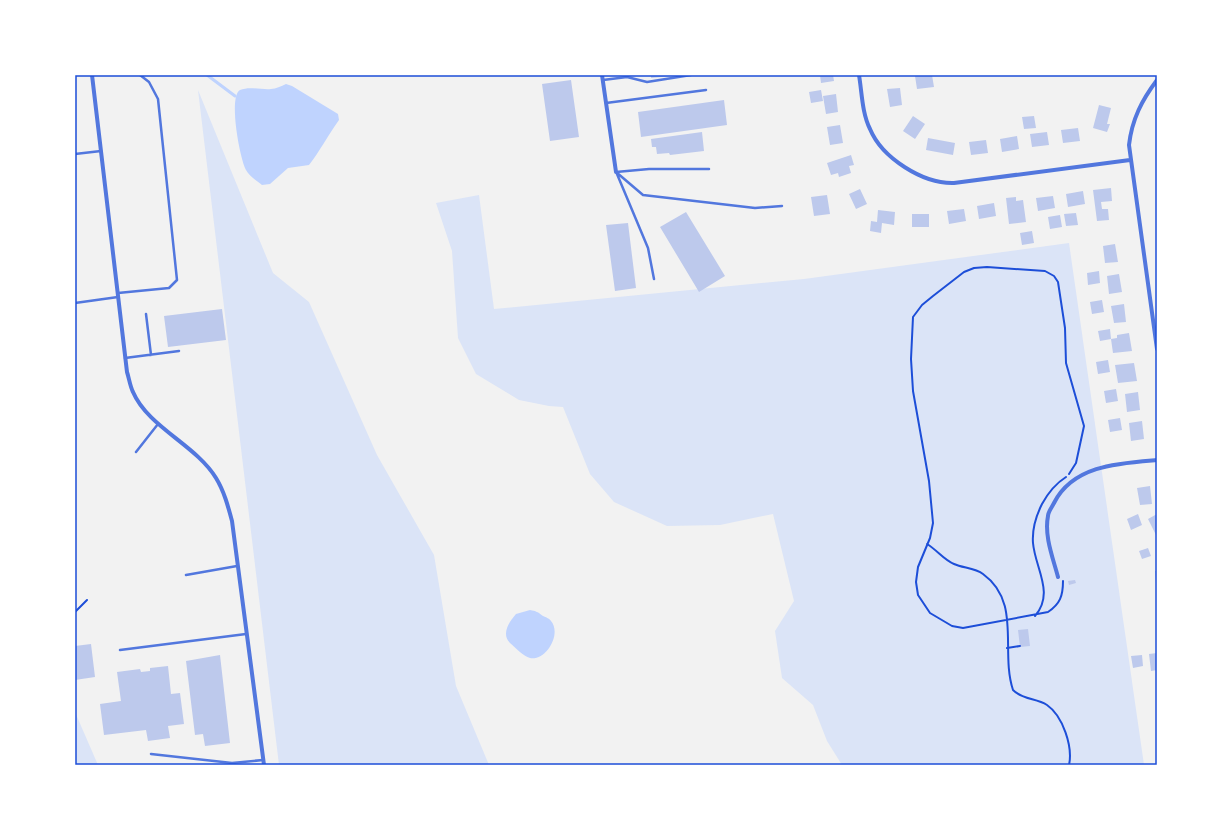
<svg xmlns="http://www.w3.org/2000/svg" width="1232" height="840" font-family="'Playfair Display',serif">
	<rect width="100%" height="100%" fill="#f2f2f2"/>
	<!-- green -->
	<path fill="#dbe4f7" d="M198 90 273 273 309 302 377 455 434 555 456 686 489 765H279Z
		M479 195 494 309 804 279 1069 243 1144 765H842L827 741 813 705 782 678 775 631 794 601 773 514 720 525 667 526 614 502 590 474 563 407 549 406 519 400 476 374 458 338 452 251 436 203Z
		M75 712 98 765H75Z"/>
	<!-- water -->
	<path fill="#bfd3fe" d="M286 84 292 86 338 114 339 120C328 135 320 151 309 165L288 168 270 184 262 185C257 181 249 176 246 170 240 159 228 97 240 90 249 86 262 90 271 89 276 89 281 86 286 84Z
		M530 610C536 611 538 612 543 616 546 617 550 619 551 621 562 634 546 661 530 658 523 656 516 648 510 643 501 634 509 622 516 614Z"/>
	<g fill="none" stroke-linecap="round" stroke-linejoin="round">
		<!-- stream -->
		<path stroke="#bfd3fe" stroke-width="3" d="M207 75 235 96"/>
	</g>
	<!-- building -->
	<path fill="#bdc9ec" d="M651 75H672V76L651 78Z
		M820 75H833L834 81 821 83Z
		M932 75 934 87 917 89 915 76Z
		M571 80 579 137 550 141 542 84Z
		M900 88 902 105 890 107 887 89Z
		M821 90 823 101 811 103 809 92Z
		M836 94 838 112 826 114 823 96Z
		M724 100 727 125 641 137 638 112Z
		M1099 105 1111 108 1107 124H1110L1107 132 1093 128Z
		M913 116 925 124 915 139 903 131Z
		M1034 116 1036 128 1024 129 1022 117Z
		M840 125 843 143 830 145 827 127Z
		M1078 128 1080 141 1063 143 1061 130Z
		M702 132 704 151 670 155 669 153 657 154 656 147H652L651 139Z
		M1047 132 1049 145 1032 147 1030 134Z
		M1017 136 1019 149 1002 152 1000 139Z
		M928 138 955 143 953 155 926 150Z
		M986 140 988 153 971 155 969 142Z
		M851 155 854 165 849 166 851 173 839 177 838 173 831 175 827 163Z
		M1111 188 1112 201 1101 202 1102 209H1108L1109 220 1097 221 1093 190Z
		M860 189 867 204 856 209 849 194Z
		M1083 191 1085 204 1068 207 1066 194Z
		M827 195 830 214 814 216 811 197Z
		M1053 196 1055 208 1038 211 1036 198Z
		M1016 197V201L1023 200 1026 222 1009 224 1006 198Z
		M994 203 996 216 979 219 977 206Z
		M964 209 966 221 949 224 947 211Z
		M878 210 895 212 894 225 882 223 881 233 870 231 871 221 877 222Z
		M686 212 725 276 699 292 660 227Z
		M1076 213 1078 225 1066 226 1064 214Z
		M912 214H929V227H912Z
		M1060 215 1062 227 1050 229 1048 217Z
		M628 223 636 288 615 291 606 225Z
		M1032 231 1034 243 1022 245 1020 233Z
		M1115 244 1118 262 1105 263 1103 246Z
		M1099 271 1100 283 1088 285 1087 273Z
		M1119 274 1122 292 1109 294 1107 276Z
		M1102 300 1104 312 1092 314 1090 302Z
		M1124 304 1126 322 1114 323 1111 306Z
		M222 309 226 340 168 347 164 316Z
		M1110 329 1111 339 1100 341 1098 331Z
		M1129 333 1132 351 1113 353 1111 339 1117 338V335Z
		M1108 360 1110 372 1098 374 1096 362Z
		M1134 363 1137 381 1118 383 1115 365Z
		M1116 389 1118 401 1106 403 1104 391Z
		M1138 392 1140 410 1127 412 1125 394Z
		M1120 418 1122 430 1110 432 1108 420Z
		M1142 421 1144 439 1131 441 1129 423Z
		M1150 486 1152 504 1140 505 1137 488Z
		M1138 514 1142 525 1131 530 1127 519Z
		M1157 514V534L1156 535 1148 519Z
		M1148 548 1151 556 1142 559 1139 551Z
		M1155 571H1157V583H1156Z
		M1075 580 1076 583 1069 585 1068 581Z
		M1028 629 1030 646 1020 647 1018 630Z
		M91 644 95 677 75 680V646Z
		M1157 653V670L1151 671 1149 654Z
		M220 655 230 743 205 746 203 734 195 735 186 661Z
		M1142 655 1143 666 1133 668 1131 656Z
		M168 666 171 694 180 693 184 724 168 726 170 738 148 741 146 730 104 735 100 704 121 701 117 672 140 669 141 672 150 671V668Z"/>
	<g fill="none" stroke-linecap="round" stroke-linejoin="round">
		<!-- path -->
		<path stroke="#1d4ed8" stroke-width="2" d="M927 544C937 550 944 560 954 564 963 568 975 568 983 574 1022 602 1000 651 1013 690 1023 700 1036 698 1047 705 1063 716 1073 747 1069 765
			M1063 581C1063 596 1060 604 1048 612L963 628 952 626 930 613 918 595 916 582 918 567 930 538 933 523 929 481 913 391 911 359 913 317 922 305 933 296 964 272 974 268 987 267 1045 271 1054 276 1058 282 1065 328 1066 363 1084 426 1076 463 1069 474
			M75 612 87 600
			M1035 616C1055 593 1035 568 1033 543 1032 530 1036 516 1042 504 1048 493 1055 484 1066 477
			M1007 648 1020 646"/>
		<!-- service -->
		<path stroke="#5277de" stroke-width="2.5" d="M603 80 627 77 647 82 691 75
			M606 103 706 90
			M75 154 101 151
			M616 172 643 195 755 208 782 206
			M616 172 649 169H709
			M617 174 648 248 654 279
			M118 293 169 288 177 280 158 99 149 82 140 75
			M75 303 118 297
			M146 314 151 355
			M125 358 179 351
			M136 452 158 424
			M186 575 237 566
			M120 650 246 634
			M151 754 232 763 263 760"/>
		<!-- minor -->
		<path stroke="#5277de" stroke-width="4" d="M92 75 127 372C129 378 130 386 133 392 148 427 196 445 216 478 224 491 228 506 232 521L264 765
			M602 75 616 172
			M859 75C862 93 862 113 870 129 882 158 923 184 954 183L1130 160
			M1157 80C1142 100 1132 119 1129 145L1157 349
			M1058 577C1053 558 1044 536 1048 516 1048 512 1052 507 1054 503 1073 465 1120 463 1157 460"/>
	</g>
	<!-- border -->
	<rect width="1232" height="840" fill="none" stroke="#ffffff" stroke-width="152"/>
	<rect x="76" y="76" width="1080" height="688" fill="none" stroke="#1d4ed8" stroke-width="1.5"/>
</svg>
